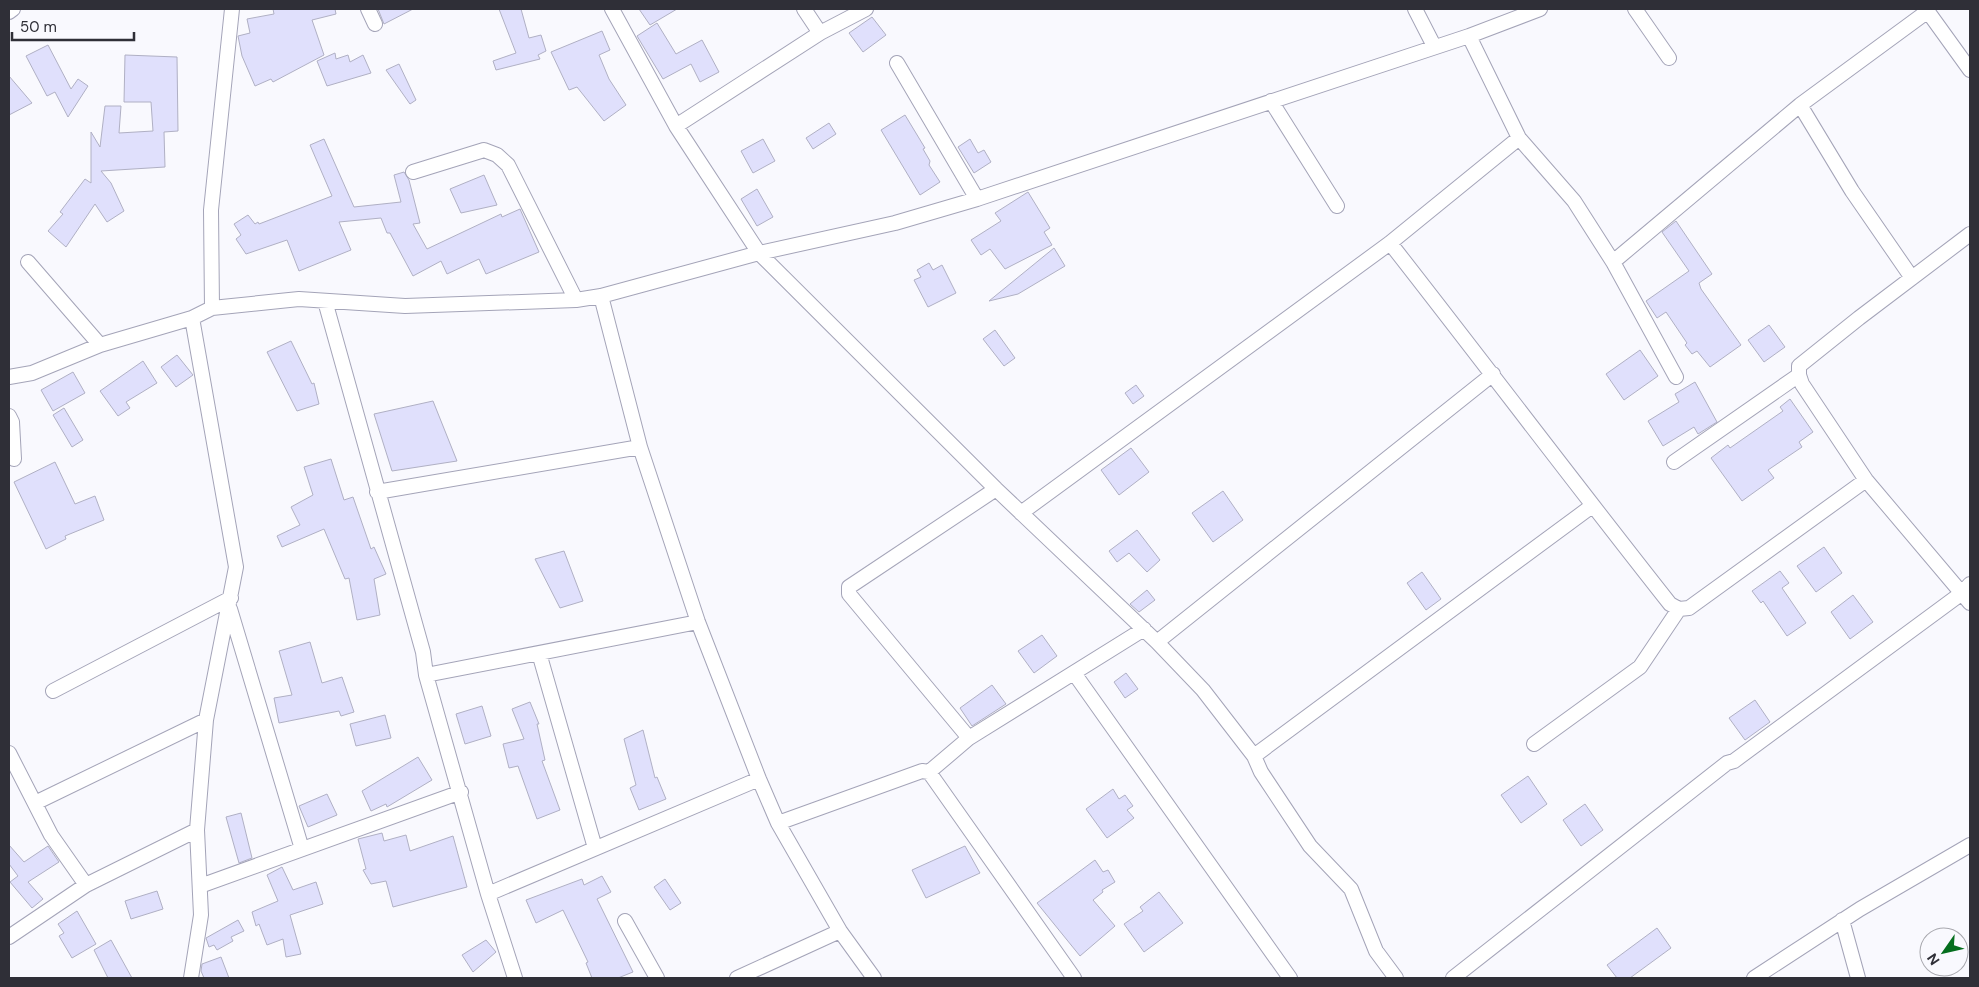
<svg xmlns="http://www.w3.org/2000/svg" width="1979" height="987" font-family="'DM Sans',sans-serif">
	<rect width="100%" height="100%" fill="#f9f9fe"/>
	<!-- building -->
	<path fill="#e0e0fc" stroke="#b0b0c4" d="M273 9H335L336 14 312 20 324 55 273 82 271 79 255 86 242 56 238 36 250 33 247 19 274 14Z
		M378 9H413L384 24Z
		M499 9H521L529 38 541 35 546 51 538 55 540 59 496 70 493 61 516 53Z
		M639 9H677L650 25Z
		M872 17 886 35 863 52 849 33Z
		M657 23 676 54 702 40 719 72 700 82 691 64 663 79 637 36Z
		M602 31 610 50 599 55 609 79 626 105 604 121 577 87 569 90 551 52Z
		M48 45 71 89 78 79 88 86 68 117 55 92 47 96 26 56Z
		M335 53 336 59 348 55 350 62 363 55 371 73 327 86 317 61Z
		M125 55 177 57 178 131 164 132 165 167 101 171 111 183 124 211 107 222 95 204 66 247 48 231 63 214 60 212 85 179 91 183V132L100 147 105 106H121L119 133 153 131 151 102H124Z
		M399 64 416 100 410 104 386 70Z
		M9 76 32 103 9 115Z
		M905 115 925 148 923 149 930 161 929 165 940 182 920 195 881 130Z
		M829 123 836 134 813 149 806 138Z
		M324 139 354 207 401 202 394 175 404 172 409 180 420 223 413 224 427 249 501 214 502 217 520 209 539 252 486 274 479 259 447 274 441 261 413 276 390 233H387L381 218 339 222 351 250 299 271 287 240 246 254 236 239 241 235 234 224 248 215 255 224 258 222 259 224 332 196 310 145Z
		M763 139 775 161 753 173 741 151Z
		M970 139 978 153 984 150 991 162 974 173 958 147Z
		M484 175 497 205 461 213 450 189Z
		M757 189 773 217 757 226 741 199Z
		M1028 192 1050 228 1044 232 1052 245 1005 269 990 249 981 255 971 240 1001 221 995 213Z
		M1676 221 1712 274 1699 283 1701 289 1741 345 1710 367 1697 351 1692 354 1685 345 1687 343 1666 312 1657 318 1646 301 1689 271 1662 232Z
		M1054 248 1065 266 1018 294 989 301Z
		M929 263 933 270 942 265 956 293 928 307 914 280 921 277 917 270Z
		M1769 325 1785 347 1764 362 1748 340Z
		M995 330 1015 358 1004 366 983 339Z
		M291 341 312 384 314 383 319 404 297 411 267 352Z
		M1640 350 1658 376 1624 400 1606 374Z
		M177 355 193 375 176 387 161 367Z
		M143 361 157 383 126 402 130 408 118 416 100 391Z
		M73 372 85 393 53 411 41 390Z
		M1695 382 1717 422 1698 434 1694 427 1663 446 1648 421 1679 402 1675 394Z
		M1136 385 1144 396 1133 404 1125 393Z
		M1790 399 1813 432 1799 442 1802 447 1768 470 1774 478 1742 501 1711 458 1728 445 1730 448 1783 411 1780 407Z
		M433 401 457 461 392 471 374 414Z
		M64 408 83 440 72 447 53 415Z
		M1131 448 1149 472 1119 495 1101 470Z
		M331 459 344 500 353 497 371 549 374 547 386 574 374 579 380 615 357 620 349 578 345 579 324 529 282 547 277 536 300 525 291 507 313 495 304 467Z
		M55 462 75 504 95 496 104 520 65 536 66 539 46 549 14 482Z
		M1223 491 1243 520 1213 542 1192 513Z
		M1137 530 1160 560 1147 572 1129 553 1117 562 1109 551Z
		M1824 547 1842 573 1816 592 1797 566Z
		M564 551 583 601 560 608 535 559Z
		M1780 571 1789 583 1782 588 1806 623 1787 636 1763 601 1761 603 1752 591Z
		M1422 572 1441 599 1426 610 1407 583Z
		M1147 590 1155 600 1139 612 1130 604Z
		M1853 595 1873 622 1850 639 1831 612Z
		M1042 635 1057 656 1034 673 1018 651Z
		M310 642 322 683 342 677 354 712 341 716 339 711 279 723 274 698 292 695 279 651Z
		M1126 673 1138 689 1125 698 1114 682Z
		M992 685 1006 704 972 726 960 708Z
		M1755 700 1770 722 1745 740 1729 718Z
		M530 702 539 724H537L545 760 542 761 560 810 537 819 518 766 509 768 503 744 524 739 512 709Z
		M482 706 491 736 465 744 456 714Z
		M385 715 391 738 356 746 350 724Z
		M643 730 655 778 657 777 666 799 639 810 630 788 636 785 624 739Z
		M418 757 432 780 387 807 386 804 371 811 362 791Z
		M1528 776 1547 804 1521 823 1501 795Z
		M1113 789 1119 799 1125 795 1133 806 1127 810 1134 818 1107 838 1086 809Z
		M327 794 337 815 308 827 299 806Z
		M1585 804 1603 830 1581 846 1563 820Z
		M241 813 252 858 239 863 226 817Z
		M382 833 384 841 406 835 410 851 453 836 467 887 393 907 386 881 371 884 363 870 366 869 358 839Z
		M9 845 24 862 48 846 59 862 28 882 43 899 32 908 10 882 18 876 9 864Z
		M965 846 980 873 926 898 912 870Z
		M1095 860 1103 872 1108 870 1115 882 1102 890 1103 892 1093 900 1115 926 1080 956 1037 903Z
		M282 867 293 890 316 882 323 904 290 915 301 954 286 957 283 939 267 945 259 924 256 926 252 912 278 901 267 875Z
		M602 876 611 892 597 899 633 972 618 978H592L586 963 588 962 563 910 536 923 526 900 582 879 584 885Z
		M665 879 681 903 670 910 654 887Z
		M157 891 163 909 131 919 125 901Z
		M1159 892 1183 923 1144 952 1124 924 1143 911 1140 907Z
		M77 911 96 944 72 958 59 936 64 933 58 924Z
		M238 920 244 931 231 937 233 941 217 950 214 945 209 947 206 938Z
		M1657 928 1671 948 1630 978H1617L1607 965Z
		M111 940 132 978H108L94 950Z
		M486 940 496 952 473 972 462 955Z
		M221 957 229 978H204L201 971 202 964Z"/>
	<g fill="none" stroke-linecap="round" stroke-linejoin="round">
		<defs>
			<path id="street" d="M368 9 375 24
				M612 9 676 126 759 253 996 489 1157 642 1203 690 1254 756 1261 772 1310 846 1351 889 1376 951 1396 978
				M804 9 820 33
				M1415 9 1434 46
				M1635 9 1669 58
				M1926 9 1970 70
				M9 12 13 9
				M1469 36 1519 138 1574 201 1613 262 1676 377
				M897 63 977 199
				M1271 101 1337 206
				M1800 105 1852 191 1912 278
				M676 126 820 33 866 9
				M413 172 484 150 497 155 508 165 576 300
				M1970 234 1859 318 1799 366V375L1802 384 1866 480 1970 603
				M1390 243C1484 363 1575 484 1670 604L1679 609 1689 608 1866 480
				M28 262 100 345
				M1613 262 1800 105 1928 11
				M601 296 640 447 698 622 759 779 778 823 840 931 874 978
				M325 301 423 652 426 675 488 894 515 978
				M212 308 211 210 232 9
				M9 377 32 373 100 345 192 318 212 308 299 299 405 306 576 300 601 296 759 253 895 223 977 199 1469 36 1540 9
				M9 416 12 422 14 459
				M1674 462 1799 375
				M377 492 640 447
				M1021 513 1390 243 1519 138
				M230 609 302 849
				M1157 642 1493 374
				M539 653 595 848
				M1074 673 1290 978
				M426 675 698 622
				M53 691 231 598
				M969 738 1144 629
				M1534 744 1640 667 1679 609
				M9 753 51 835 86 885
				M1254 756 1592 506
				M929 772 969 738 849 594V587L996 489
				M35 803 206 720
				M778 823 922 771 929 772 1074 978
				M200 886 461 792
				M488 894 759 779
				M1842 920 1858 978
				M625 921 657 978
				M9 937 86 885 197 830
				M191 978 201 915 197 830 206 720 236 567 192 318
				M737 978 840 931
				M1453 978 1727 763 1734 761 1962 593 1970 584
				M1754 978 1860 909 1970 845"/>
		</defs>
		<!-- street casing -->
		<use href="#street" stroke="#a4a4b8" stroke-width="16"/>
		<!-- street -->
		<use href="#street" stroke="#fff" stroke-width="14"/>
	</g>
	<!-- border -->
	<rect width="1979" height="987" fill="none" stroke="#2f2f37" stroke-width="20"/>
	<!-- north arrow -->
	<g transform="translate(1944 952) rotate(236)"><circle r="24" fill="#f9f9fe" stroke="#a8a8ae"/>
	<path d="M0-4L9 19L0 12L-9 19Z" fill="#056e1e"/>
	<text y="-8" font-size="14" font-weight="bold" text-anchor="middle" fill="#2f2f37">N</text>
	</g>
	<!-- scale -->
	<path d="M12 32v8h122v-8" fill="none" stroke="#2f2f37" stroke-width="2.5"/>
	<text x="20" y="32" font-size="15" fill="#2f2f37" stroke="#f9f9fe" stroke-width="4" paint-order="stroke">50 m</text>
</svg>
